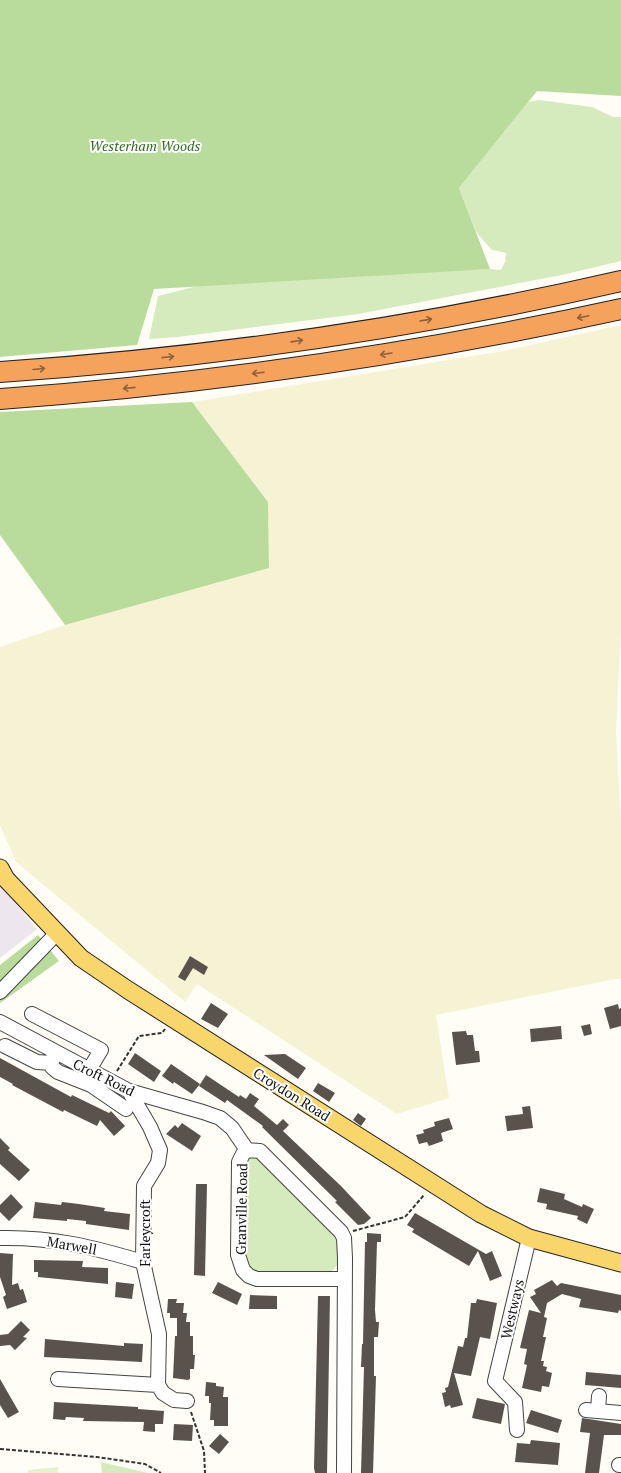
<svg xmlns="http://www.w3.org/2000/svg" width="621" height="1473" font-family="'PT Serif',serif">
	<rect width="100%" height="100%" fill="#fffdf5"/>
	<!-- industrial -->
	<path fill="#eee6ef" d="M0 884 37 929 0 958Z"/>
	<!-- farmland -->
	<path fill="#f6f3d4" d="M621 325V629L616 732 621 826V978L436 1015 449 1098 397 1114 197 984 185 1002 16 862 0 825V647L65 625 269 568 268 502 192 402 504 351Z"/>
	<!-- green -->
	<path fill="#d5ebbd" d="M539 100 592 107 613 117H621V261L562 275 358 314 178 337 149 339 158 296 225 279 490 269 501 270 505 262 506 253 492 250 476 232 459 188 528 102Z
		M255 1155 337 1236 339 1263 332 1271 323 1275 259 1273 251 1269 244 1261 245 1159Z
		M101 1462 148 1473H102Z"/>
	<!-- forest -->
	<path fill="#b9dc9c" d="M0 0H621V96L537 91 459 188 490 269 154 289 137 345 0 357Z
		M192 402 268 502 269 568 65 625 0 535V412Z
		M38 935 59 961 0 1003V965Z"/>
	<!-- pitch -->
	<path fill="#e6f2cf" d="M58 1467V1473H28V1470Z"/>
	<!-- building -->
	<path fill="#5a524d" d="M190 956 208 967 204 975 193 968 185 981 178 977Z
		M211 1003 228 1014 218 1028 201 1019Z
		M618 1004 619 1009 621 1008V1026L610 1029 604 1008Z
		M590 1024 592 1034 584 1036 581 1026Z
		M561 1026 562 1039 531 1042 530 1029Z
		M466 1031 467 1035H473L475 1051H479L480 1062 456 1065 452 1032Z
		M135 1053 161 1071 154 1082 128 1064Z
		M285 1054 306 1068 298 1079 264 1055Z
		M0 1058 71 1097 72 1095 109 1113 111 1111 125 1126 114 1136 100 1120 97 1126 64 1110 63 1112 12 1085 13 1084 0 1077Z
		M171 1064 200 1084 192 1094 174 1082 173 1084 162 1076Z
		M206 1075 239 1097 240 1095 246 1099 250 1093 259 1099 254 1106 277 1125 283 1119 289 1125 283 1131 341 1186 371 1218 364 1224 358 1225 335 1202 337 1201 262 1127 263 1126 227 1100 225 1103 199 1086Z
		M318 1083 335 1093 329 1102 313 1091Z
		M530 1106 533 1128 507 1131 505 1116 523 1114 522 1107Z
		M358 1113 366 1119 361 1126 353 1120Z
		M449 1118 453 1129 441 1133 443 1141 429 1146 427 1142 419 1144 416 1135 424 1133 423 1130 435 1126 434 1122Z
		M182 1123 201 1136 192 1151 166 1134 175 1125 178 1128Z
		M0 1138 10 1148 8 1150 30 1170 19 1181 0 1164Z
		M196 1184H207L205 1276 194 1275Z
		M540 1188 565 1194 564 1199 582 1207 583 1204 594 1209 587 1224 577 1219 578 1216 546 1209 547 1204 537 1202Z
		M11 1194 23 1207 9 1221 0 1212V1205Z
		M35 1202 61 1205 62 1202 79 1204 105 1208 104 1211 130 1214 129 1230 86 1224V1221L67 1219V1221L33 1218Z
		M415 1213 486 1254 492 1251 502 1276 490 1281 478 1251 469 1266 412 1232 414 1229 407 1225Z
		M367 1233 381 1234V1242H377L375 1310 376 1322H379L378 1337H374V1376H376L373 1473H361L364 1367H361L362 1344H363L365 1242H367Z
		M0 1253 13 1254 12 1285 18 1283 20 1290 23 1289 27 1302 7 1309 3 1297 6 1295 0 1277Z
		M34 1260 83 1261 82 1267 108 1268V1284L38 1277V1272H34Z
		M552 1280 557 1286 561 1283 621 1295V1311L619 1310 618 1313 579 1307 581 1299 562 1294 547 1303 544 1317 547 1318 543 1337H546L541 1361H544L543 1366 547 1367 546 1371 552 1373 549 1387 542 1386 541 1392 522 1388 527 1365 524 1364 527 1349 520 1348 529 1310 541 1313 530 1297 536 1294 534 1290Z
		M116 1282 134 1284 132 1299 115 1297Z
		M218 1282 242 1294 237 1305 212 1293Z
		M250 1295 277 1296V1309H249Z
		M318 1296H330L327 1473H315L314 1468Z
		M168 1299H177L176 1303H184L183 1313H187L186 1322H190V1336H193V1355H195L194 1369H190V1379L188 1380 173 1378 175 1336H177V1318H170V1313H167Z
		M477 1299 497 1303 490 1339 480 1337 471 1376 454 1373 463 1405 451 1408 450 1405 445 1407 442 1393 446 1392 445 1388 448 1387 458 1346 463 1347 465 1338H467L471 1303H476Z
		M21 1321 30 1330 23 1337 27 1338 15 1350 10 1345 0 1346V1335L8 1334Z
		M45 1339 124 1346V1343L143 1344 142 1362 44 1357Z
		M586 1372 621 1375V1388L585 1385Z
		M0 1379 19 1412 8 1418 0 1405Z
		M206 1382 216 1383V1386L224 1387 223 1397H228V1426H214V1420H210L211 1403H209V1396H205Z
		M477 1398 505 1404 501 1424 472 1418Z
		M54 1402 138 1407V1409L164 1411 163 1424H155V1432L143 1431 144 1422 83 1421 84 1418 66 1417 65 1420 53 1419Z
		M531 1410 562 1420 558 1433 526 1423Z
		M582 1418 621 1424V1435H604L599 1473H585L590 1433 580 1432Z
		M174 1424 193 1425 192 1441 173 1440Z
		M220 1434 229 1442 219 1454 209 1446Z
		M531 1440 560 1443 558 1465 515 1462 517 1443 530 1444Z"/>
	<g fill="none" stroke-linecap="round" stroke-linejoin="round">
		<defs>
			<path id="minor" d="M0 992 57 933
				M32 1014 101 1050 89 1070
				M0 1022 129 1091 203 1112 220 1118 232 1128 247 1150
				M5 1046 37 1062 51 1063
				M56 1052 51 1063 52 1067 58 1072 91 1085 126 1109
				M129 1091 150 1127 160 1150 158 1163 144 1186 143 1262 159 1334 158 1385 163 1393 174 1400 187 1401
				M0 1238C54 1237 92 1247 143 1262
				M58 1379 158 1385
				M586 1410 621 1413
				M598 1411 599 1396
				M517 1430 515 1402 495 1381 529 1238
				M619 1465H621
				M344 1473 345 1258 344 1238 341 1232 260 1151 247 1150 243 1154 239 1162 238 1255 243 1270 249 1276 257 1279H345"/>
			<path id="major" d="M0 868 6 879 81 958 128 990 481 1214 529 1238 621 1263"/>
			<path id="highway" d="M0 372C209 358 417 328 621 281
				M0 399C209 384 416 354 621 309"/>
		</defs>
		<!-- minor casing -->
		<use href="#minor" stroke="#444" stroke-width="16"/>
		<!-- major casing -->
		<use href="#major" stroke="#222" stroke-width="19"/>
		<!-- highway casing -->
		<use href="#highway" stroke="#222" stroke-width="22"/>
		<!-- path -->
		<path stroke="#333" stroke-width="2" stroke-dasharray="4 2" stroke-linecap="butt" d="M117 1071 139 1036 162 1033 165 1029
			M353 1231 405 1217 424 1195
			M191 1412 204 1451 205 1473
			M0 1449 97 1457 145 1464 161 1473"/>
		<!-- minor -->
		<use href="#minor" stroke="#fff" stroke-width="14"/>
		<!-- major -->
		<use href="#major" stroke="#f9d66b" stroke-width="17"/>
		<!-- highway -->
		<use href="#highway" stroke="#f5a25d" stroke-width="20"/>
	</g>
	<!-- one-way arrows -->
	<defs><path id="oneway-shaft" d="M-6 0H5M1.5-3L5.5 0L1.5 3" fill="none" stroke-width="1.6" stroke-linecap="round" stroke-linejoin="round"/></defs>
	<g stroke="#8e613b">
		<use href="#oneway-shaft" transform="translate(583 317) rotate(168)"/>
		<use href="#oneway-shaft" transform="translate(426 320) rotate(-10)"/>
		<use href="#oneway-shaft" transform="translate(297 341) rotate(-8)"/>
		<use href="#oneway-shaft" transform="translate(386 354) rotate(171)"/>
		<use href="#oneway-shaft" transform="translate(168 357) rotate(-6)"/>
		<use href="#oneway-shaft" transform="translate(39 369) rotate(-5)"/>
		<use href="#oneway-shaft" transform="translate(258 373) rotate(173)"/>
		<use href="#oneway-shaft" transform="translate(129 388) rotate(174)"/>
	</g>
	<g text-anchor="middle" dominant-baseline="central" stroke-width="4" stroke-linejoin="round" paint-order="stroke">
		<!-- park labels -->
		<g font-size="14" font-style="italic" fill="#2f6b1f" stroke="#fff">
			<text x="145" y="145">Westerham Woods</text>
		</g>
		<!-- street labels -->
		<g font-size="14" fill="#111" stroke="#fff">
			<text transform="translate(104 1077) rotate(26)">Croft Road</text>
			<text transform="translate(292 1094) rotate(32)">Croydon Road</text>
			<text transform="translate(241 1209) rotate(-89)">Granville Road</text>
			<text transform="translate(144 1233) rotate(-90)">Farleycroft</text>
			<text transform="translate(72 1245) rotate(10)">Marwell</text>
			<text transform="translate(512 1309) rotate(-77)">Westways</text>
		</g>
	</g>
</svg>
